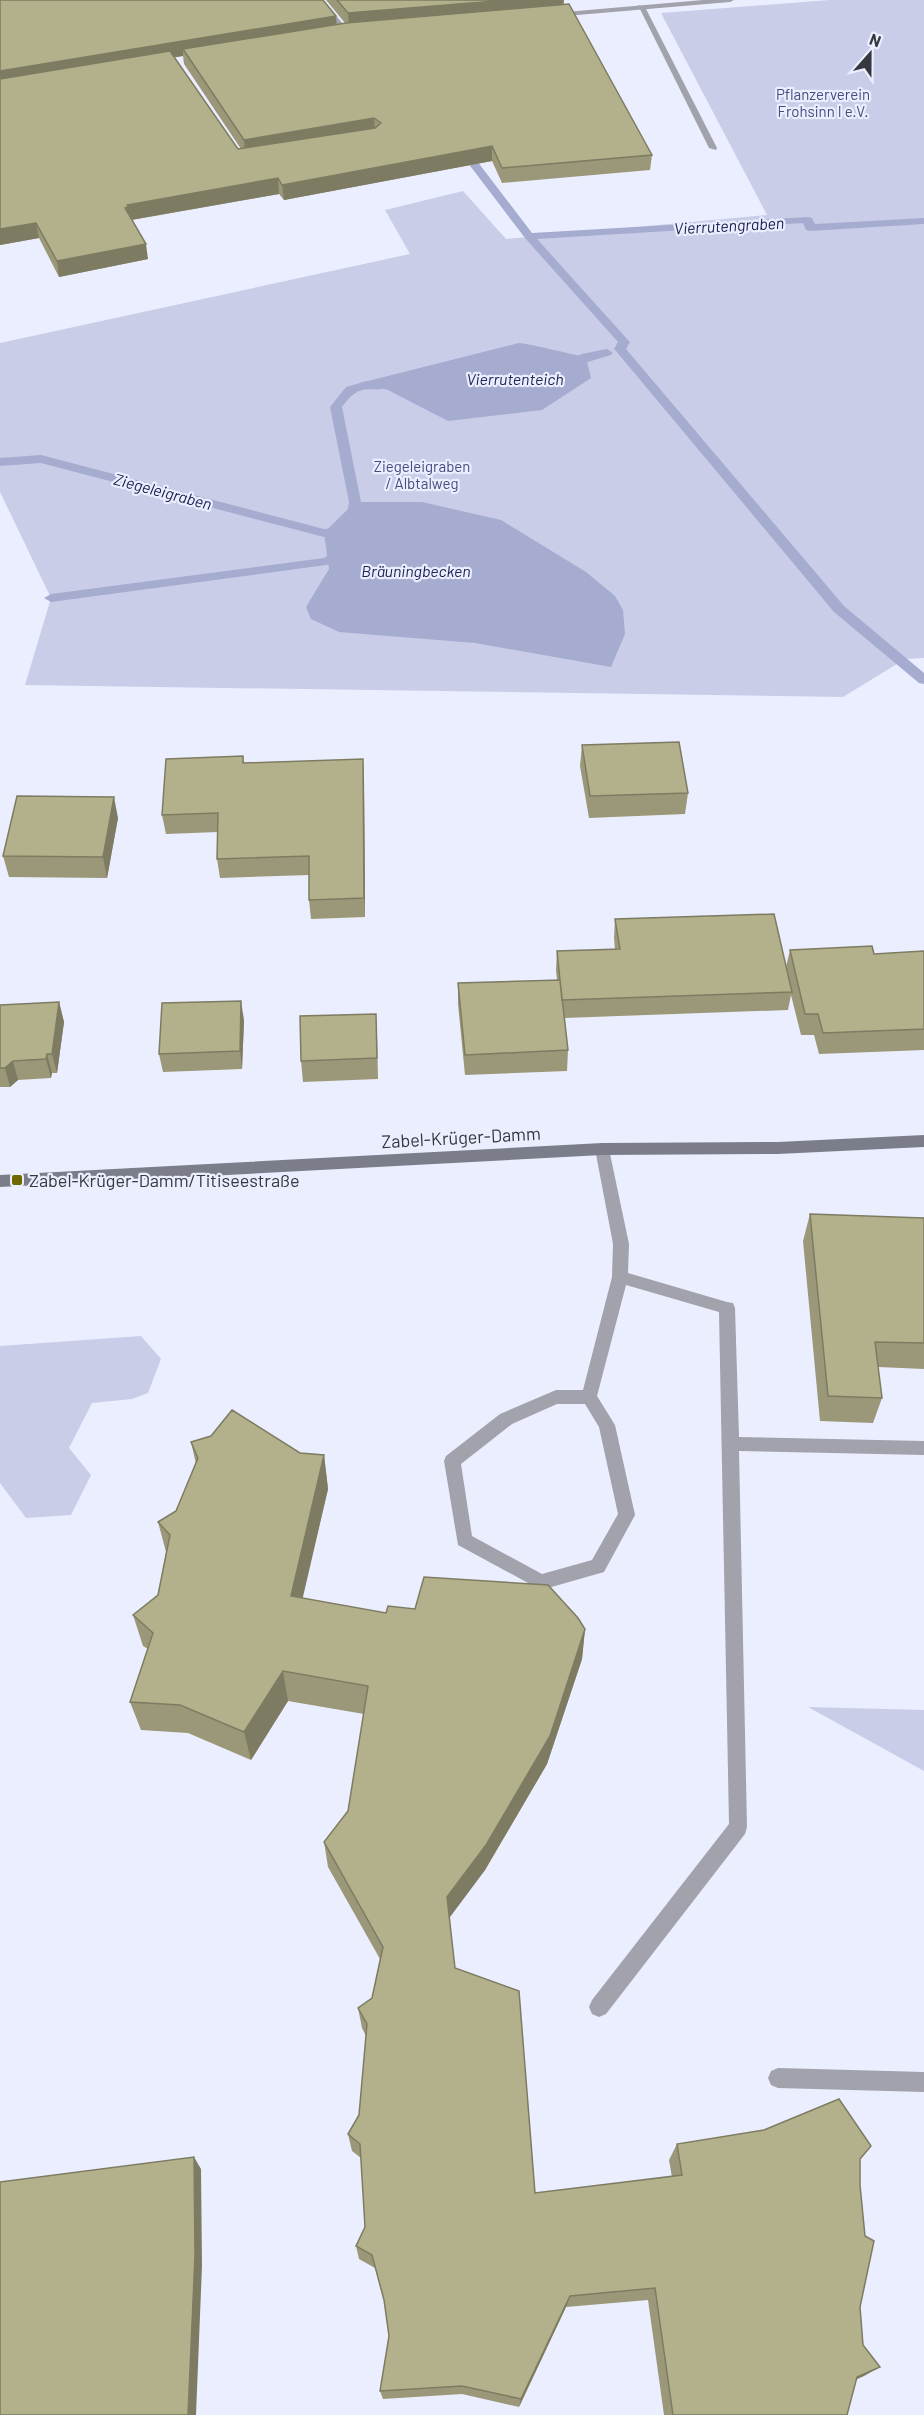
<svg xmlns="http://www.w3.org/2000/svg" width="924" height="2415" font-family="Barlow,sans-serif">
	<rect width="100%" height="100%" fill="#ebeeff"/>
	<!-- green -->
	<path fill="#c9cde8" d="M830 0H924V658L905 659 843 697 25 685 51 598 0 492V343L410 254 385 210 463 191 506 239 767 215 661 13Z
		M141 1336 161 1359 148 1393 132 1399 92 1403 69 1448 91 1475 71 1515 26 1518 0 1483V1346Z
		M808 1707 924 1710V1771Z"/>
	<!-- water -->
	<path fill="#a6accf" d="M519 343C542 346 563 353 586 357L591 378 542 410 448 421 388 390 360 383Z
		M355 502H422L501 520 586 572 615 596 623 610 625 634 611 667 475 643 339 632 311 619 306 607 329 569 324 533Z"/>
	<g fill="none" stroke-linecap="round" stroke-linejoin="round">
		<!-- stream -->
		<path fill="#a6accf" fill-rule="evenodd" d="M460 143 464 144 532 233 808 217 812 218 815 224 924 218V224L810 231 806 230 803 223 537 239 628 340 630 342 626 349 844 606 924 673V684L919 683 834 612 616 351 614 349 618 342 525 238 455 146Z
			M607 349 613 353 611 355 564 369 558 365 582 354Z
			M367 381H383L389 385C374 397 363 377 342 407L361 502 358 530 360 542 333 564 51 602 44 598 51 594 324 558 346 541 345 535 324 537 41 463 0 466V458L41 455 324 529 345 527 349 502 330 407 346 387Z"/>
		<!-- lane -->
		<path fill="#a1a2ab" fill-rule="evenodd" d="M638 5 645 7 717 148 716 150 709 148Z
			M602 1143 607 1145 609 1149 629 1244 628 1273 727 1302 733 1303 735 1308 739 1437 924 1441V1455L739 1451 747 1827 745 1834 606 2014 599 2017 592 2014 589 2007 592 2000 729 1824 719 1312 626 1285 597 1396 615 1425 635 1515 604 1572 541 1590 458 1545 444 1461 446 1456 500 1414 556 1390H583L612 1277 613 1244 595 1149 597 1145ZM557 1404H585L599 1427 618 1514 592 1560 542 1574 472 1536 461 1464 512 1424Z
			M778 2068 924 2072V2092L778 2088 771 2085 768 2078 771 2071Z"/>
		<!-- street -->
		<path fill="#a1a2ab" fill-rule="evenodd" d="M315 0H323L349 31V35H343Z
			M703 0H734L730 2 554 17 550 15 554 13Z"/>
		<!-- secondary -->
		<path fill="#7b7e8a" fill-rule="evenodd" d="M924 1135V1147L778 1154 602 1155 0 1187V1175L602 1143 778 1142Z"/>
	</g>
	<!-- wall -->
	<path fill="#9a9878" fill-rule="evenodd" d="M0 0 337 24 345 23 326 0H564L563 4 652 155 650 170 502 183 492 161 284 200 279 194 132 220 148 259 59 277 39 238 0 245ZM183 56 184 64 241 149H238L174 57Z
		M582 745 688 793 685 814 589 818 580 766Z
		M243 756 244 763 364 778 365 917 311 919 309 900V875L220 878 217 859 218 832 166 834 162 815Z
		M118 818 107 878 9 877 3 856Z
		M615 919 786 967 790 950 874 954 924 951V1050L819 1054 814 1035H801L791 995 788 1010 564 1018 568 1050 567 1071 465 1075 458 1004V983L557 980 556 970 557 951 615 950 614 938Z
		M59 1002 64 1022 57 1073H52L51 1078 18 1080 10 1087H0V1005Z
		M244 1020 242 1069 163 1072 159 1054Z
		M377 1034 378 1079 303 1082 301 1061Z
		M810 1214 924 1218V1369L878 1367 882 1398 873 1423 820 1421 803 1241Z
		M191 1442 324 1455 328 1489 302 1598 386 1613 415 1609 585 1629 582 1659 547 1764 485 1870 449 1918 455 1968 535 2193 672 2177 669 2160 677 2144 860 2159V2307L863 2345 880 2367 856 2379 847 2415H664L648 2300 566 2307 519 2407 462 2394 383 2399 380 2391 389 2336 384 2300 375 2268 359 2259 356 2246 365 2227 361 2158 352 2151 348 2134 359 2115 366 2036 362 2028 358 2008 372 1998 380 1959 328 1867 324 1842 348 1811 364 1714 288 1701 251 1760 188 1733 141 1730 130 1702 148 1649 143 1646 133 1615 158 1595 166 1552 158 1522 176 1511 196 1464Z"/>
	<!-- shaded-wall -->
	<path fill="#7d7c62" d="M508 0H564L563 10 349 28 348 13Z
		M336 16 337 30 183 49V56L0 86V71Z
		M374 118 375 133 245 155 244 140Z
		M492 146V161L284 200 282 185Z
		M278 178 279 194 130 220 125 208 127 205Z
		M36 223 39 238 0 245V229Z
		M146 244 148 259 59 277 57 261Z
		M363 759 364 778 365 917 364 898Z
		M114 797 118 818 107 878 103 857Z
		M241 1001 244 1020 242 1069 240 1051Z
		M59 1002 64 1022 57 1073 52 1054Z
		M47 1054 52 1073 51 1078 46 1059Z
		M13 1061 18 1080 10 1087 5 1068Z
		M324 1455 328 1489 296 1627 291 1596Z
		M585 1629 582 1659 547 1764 485 1870 447 1921V1897Z
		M283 1671 288 1701 251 1760 244 1732Z
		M194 2157 201 2169 202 2266 196 2415H188Z
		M570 2296 566 2307 519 2407 521 2399Z
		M880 2367 864 2376 842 2386 857 2377Z"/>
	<!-- building -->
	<path fill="#b3b18c" stroke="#7d7c62" stroke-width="1.5" d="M0 0H323L336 16 0 71Z
		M337 0H508L348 13Z
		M569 4 652 155 502 168 492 146 282 185 278 178 127 205 128 207 125 208 146 244 57 261 36 223 0 229V79L170 51 238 149 375 128 381 123 374 118 244 140 183 49 346 23Z
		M679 742 688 793 590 796 582 745Z
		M243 756V763L363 759 364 898 309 900V856L217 859 218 813 162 815 166 759Z
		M17 796 114 797 103 857 3 856Z
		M774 914 792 992 562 1000 557 951 620 949 615 919Z
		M872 946 874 954 924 951V1029L823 1033 818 1014H805L790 950Z
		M560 980 568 1050 465 1055 458 983Z
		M241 1001 240 1051 159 1054 162 1003Z
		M59 1002 52 1054H47L46 1059 13 1061 5 1068H0V1005Z
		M376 1014 377 1058 301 1061 300 1016Z
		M810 1214 924 1218V1343L875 1342 882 1398 828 1396Z
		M232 1410 300 1453 324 1455 291 1596 386 1613 388 1606 415 1609 424 1577 548 1585 578 1618 585 1629 550 1736 486 1845 447 1897 455 1968 519 1991 535 2193 682 2175 677 2144 764 2130 839 2099 871 2146 860 2159V2185L865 2236 874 2241 860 2307 863 2345 880 2367 857 2377 847 2415H673L655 2288 570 2296 521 2399 462 2386 380 2391 389 2336 384 2300 372 2255 356 2246 365 2227 360 2144 348 2134 359 2115 367 2024 358 2008 372 1998 383 1947 324 1842 348 1811 368 1686 283 1671 244 1732 180 1705 130 1702 153 1633 133 1615 158 1595 170 1535 158 1522 176 1511 198 1458 191 1442 211 1436Z
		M194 2157 195 2256 188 2415H0V2182Z"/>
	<!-- markers -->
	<rect fill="#6e6800" stroke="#ebeeff" stroke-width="2" x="11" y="1174" width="12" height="12" rx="3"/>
	<g text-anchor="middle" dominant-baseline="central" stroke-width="4.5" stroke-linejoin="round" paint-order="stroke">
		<!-- far-park labels -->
		<g font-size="15" fill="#464c7d" stroke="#ebeeff">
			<text x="823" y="94">Pflanzerverein<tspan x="823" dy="17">Frohsinn I e.V.</tspan></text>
			<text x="422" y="466">Ziegeleigraben<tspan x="422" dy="17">/ Albtalweg</tspan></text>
		</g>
		<!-- far-water labels -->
		<g font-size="16" font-style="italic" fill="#212351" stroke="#ebeeff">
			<text transform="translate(729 225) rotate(-3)">Vierrutengraben</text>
			<text x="515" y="378">Vierrutenteich</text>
			<text transform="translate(163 491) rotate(15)">Ziegeleigraben</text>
			<text x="416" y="570">Bräuningbecken</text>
		</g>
		<!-- street labels -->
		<g font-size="18" fill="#36373f" stroke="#ebeeff">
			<text transform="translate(461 1137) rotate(-3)">Zabel-Krüger-Damm</text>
		</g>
		<!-- poi labels -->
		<g font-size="18" fill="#36373f" stroke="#ebeeff" text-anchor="start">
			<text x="29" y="1180">Zabel-Krüger-Damm/Titiseestraße</text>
		</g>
	</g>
	<!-- north arrow -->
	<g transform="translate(870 54) rotate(21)" stroke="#ebeeff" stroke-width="4.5" paint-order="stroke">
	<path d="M0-4.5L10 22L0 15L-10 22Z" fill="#36373f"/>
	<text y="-9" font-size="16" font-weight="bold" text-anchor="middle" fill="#36373f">N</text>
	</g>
</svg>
